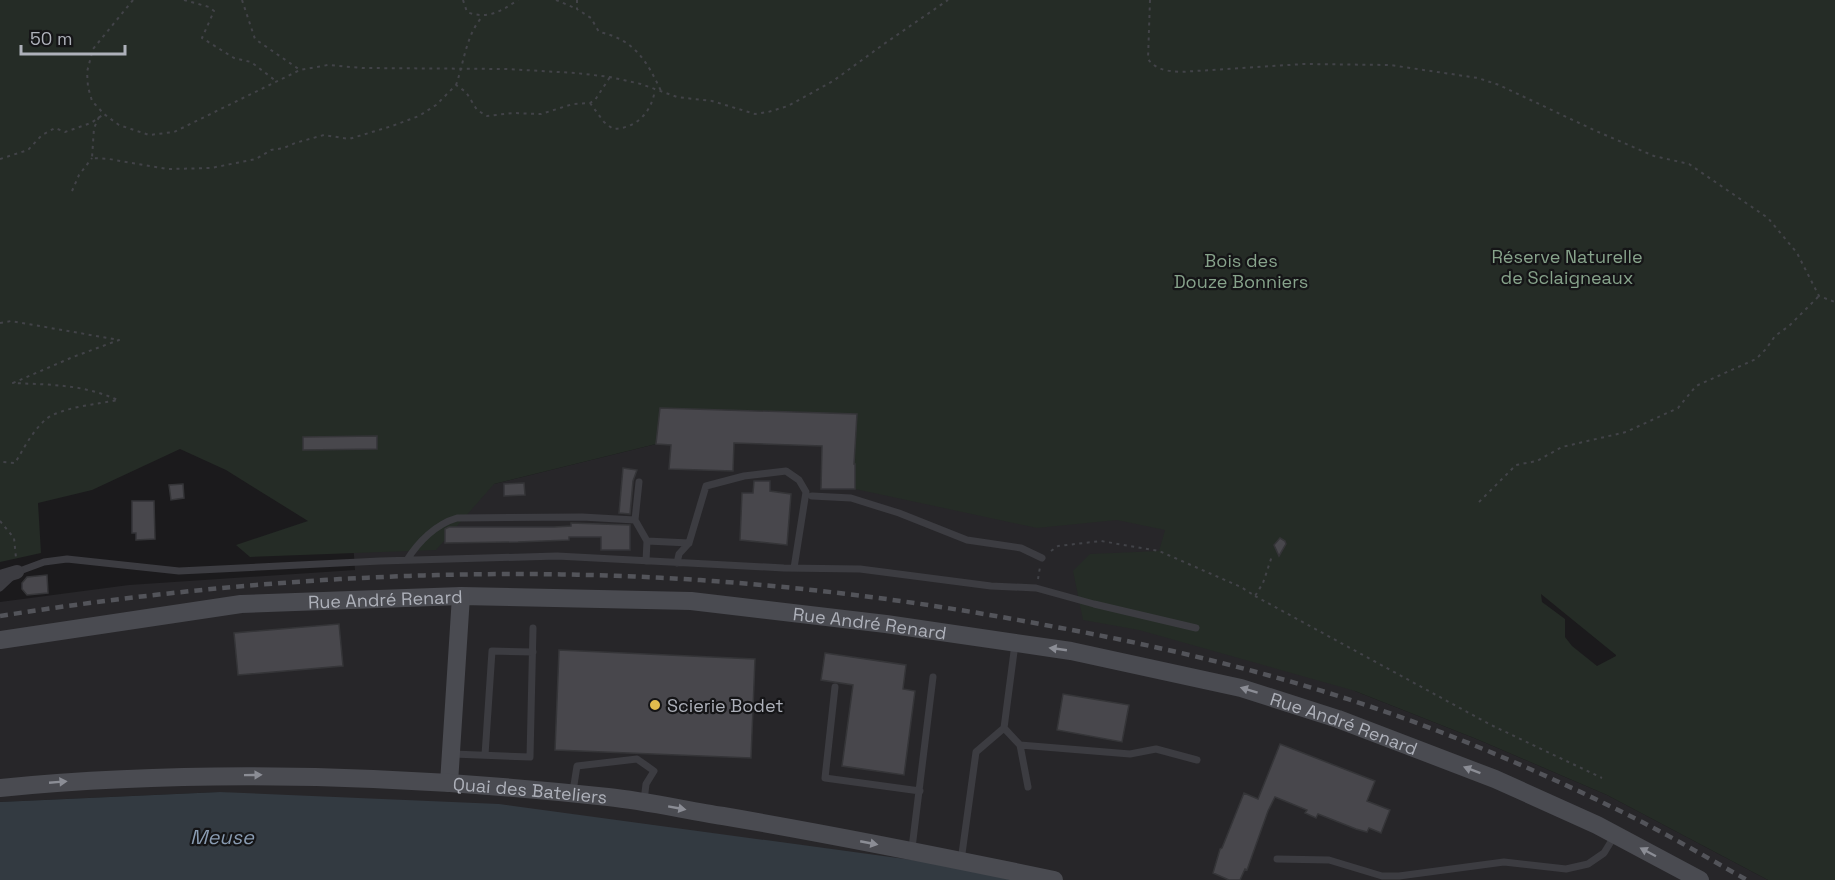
<svg xmlns="http://www.w3.org/2000/svg" width="1835" height="880" font-family="'Space Grotesk',sans-serif">
	<rect width="100%" height="100%" fill="#1b1a1c"/>
	<!-- built -->
	<path fill="#272629" d="M660 408 856 414 1151 471 1355 691 1479 740 1607 795 1768 880H1012L220 792 0 802V602L129 585 355 570 349 486 494 484 656 444Z"/>
	<!-- green -->
	<path fill="#252c26" fill-rule="evenodd" d="M0 0H1835V880H1768L1607 795 1479 740 1355 691 1139 630 1083 620 1073 571 1090 554 1159 551 1165 530 1117 520 1037 528 855 489 804 412 661 408 656 444 494 484 436 550 250 557 236 545 308 521 226 470 180 449 92 490 38 503 41 553 0 562ZM1541 594 1616 655V656L1597 666 1572 646 1565 637V619L1542 602Z"/>
	<!-- water -->
	<path fill="#333a41" d="M220 792 499 804 942 864 1012 880H0V802Z"/>
	<!-- building -->
	<path fill="#48474c" stroke="#353538" stroke-width="1.5" d="M660 408 857 414 854 464H855V489H821L822 446 734 443 733 471 669 469 671 445 656 444Z
		M377 436V449L303 450V437Z
		M623 468 637 470 633 481 630 514 619 513Z
		M754 481H770V491L791 494 787 545 740 540 742 493H753Z
		M524 483 525 495 504 496V484Z
		M183 484 184 498 171 500 169 485Z
		M132 501H154L155 539 136 540V533H132Z
		M571 523 630 525V550H601V537H569V540L518 542 445 543V529L449 527H554L571 526Z
		M1280 538 1285 541 1286 544 1279 556 1274 545Z
		M47 575 48 593 27 595 22 589V583L27 577Z
		M339 624 343 666 238 675 234 633Z
		M559 650 755 659 751 758 555 750Z
		M825 653 906 665 903 689 915 691 904 775 842 766 853 685 821 680Z
		M1063 694 1129 705 1122 742 1057 730Z
		M1280 744 1375 781 1367 801 1390 810 1381 833 1369 828 1367 832 1356 829 1318 814 1316 818 1305 813 1307 810 1275 797 1268 811 1247 870 1245 869 1240 880H1229L1213 873 1220 849 1222 848 1244 793 1258 799Z"/>
	<g fill="none" stroke-linecap="round" stroke-linejoin="round">
		<!-- path -->
		<path stroke="#424348" stroke-width="2" stroke-dasharray="3 4.5" stroke-linecap="butt" d="M133 0 93 49 87 72 88 87 92 101 104 114 119 125 149 135 174 132 300 70 328 65 362 68 506 69 576 73 610 77 641 84 677 97 712 101 755 114 768 112 788 106 833 81 884 44 948 0
			M184 0 209 7 214 11 202 38 234 58 251 62 276 81
			M242 0 255 39 300 70
			M463 0 467 12C488 20 501 11 518 0
			M556 0 577 9
			M577 0V9L591 18 599 32C634 39 647 61 661 91
			M1150 0 1148 59C1156 70 1167 71 1180 72L1304 64 1390 65 1478 78 1499 85 1596 131 1654 156 1689 164 1768 218 1797 253 1819 296 1835 302
			M456 85C464 63 466 34 483 16
			M590 103 604 122 613 129C637 128 651 113 655 90
			M99 117 94 128 92 158 109 159 168 169 211 168 256 159 271 150 284 148 295 143 324 135 349 139 392 126 419 116 436 105 456 85 466 92 477 110 487 116 513 113 541 114 573 104 590 103 595 100 610 77
			M0 159 28 150 42 135 55 128 65 132 91 123 104 114
			M72 191 79 175 92 158
			M0 323 11 321 119 340 73 357 13 383C53 385 81 384 118 400 99 404 60 407 45 420 32 432 24 448 15 463L3 462 0 463
			M1479 502 1516 465 1537 461 1562 447 1626 432 1678 408 1696 386 1756 359 1766 349 1775 336 1789 326 1819 296
			M0 521 14 538 16 558
			M1051 551 1058 546 1101 541 1159 551 1241 587 1255 596 1263 583 1272 556
			M1038 579 1040 567
			M1255 596 1491 725 1602 778"/>
		<!-- lane -->
		<path stroke="#3c3c41" stroke-width="7" d="M812 496 851 498 899 513 967 540 1021 548 1042 558
			M635 520 639 482
			M407 560C418 542 436 524 457 518L582 517 635 520 647 541 689 543
			M646 561 647 541
			M677 563 679 554 689 543 706 486 744 476 786 471 799 480 806 492 794 568
			M0 588 17 572 44 562 67 559 179 571 380 561 557 556 784 568 860 569 991 586 1036 588 1094 604 1196 628
			M835 687 825 778 920 791
			M1004 728 1020 745 1130 754 1156 749 1197 760
			M1020 745 1028 787
			M453 754 530 757 533 628
			M485 755 492 651 533 652
			M573 791 577 766 637 759 654 771 646 784 644 801
			M912 848 933 677
			M1277 859 1329 860 1382 876H1399L1504 862 1566 869 1588 864 1604 853 1615 835
			M961 861 976 752 1004 728 1015 644"/>
		<!-- street -->
		<path stroke="#3c3c41" stroke-width="14" d="M0 577 17 572"/>
		<!-- secondary -->
		<g stroke="#4a4b51" stroke-width="18">
			<path id="s1" d="M0 640 241 604 461 596 691 601 886 624 1071 651 1241 688 1338 719 1495 779 1597 825 1700 880"/>
			<path d="M449 783 461 596"/>
			<path id="s2" d="M0 788C202 768 406 775 608 797 646 801 685 810 723 816 834 835 944 857 1054 880"/>
		</g>
		<!-- rail -->
		<path stroke="#53545a" stroke-width="4.5" stroke-dasharray="8 6" stroke-linecap="butt" d="M0 616C235 579 475 564 713 581 824 589 935 604 1045 625 1178 649 1311 682 1438 731 1508 758 1577 789 1644 823 1679 841 1713 861 1747 880"/>
	</g>
	<!-- one-way arrows -->
	<defs><path id="oneway-solid" d="M-6-.8H1V-3.2L6.5 0L1 3.2V.8H-6Z" transform="scale(1.5)"/></defs>
	<g fill="#8b8d95">
		<use href="#oneway-solid" transform="translate(1058 649) rotate(-172)"/>
		<use href="#oneway-solid" transform="translate(1249 690) rotate(-163)"/>
		<use href="#oneway-solid" transform="translate(1472 770) rotate(-159)"/>
		<use href="#oneway-solid" transform="translate(253 775) rotate(-1)"/>
		<use href="#oneway-solid" transform="translate(58 782) rotate(-5)"/>
		<use href="#oneway-solid" transform="translate(677 808) rotate(10)"/>
		<use href="#oneway-solid" transform="translate(869 843) rotate(11)"/>
		<use href="#oneway-solid" transform="translate(1648 852) rotate(-152)"/>
	</g>
	<!-- markers -->
	<circle fill="#e1bc4d" stroke="#151517" stroke-width="2" cx="655" cy="705" r="6"/>
	<g text-anchor="middle" dominant-baseline="central" stroke-width="4.5" stroke-linejoin="round" paint-order="stroke">
		<!-- park labels -->
		<g font-size="18" fill="#87a38b" stroke="#151517">
			<text x="1567" y="256">Réserve Naturelle<tspan x="1567" dy="21">de Sclaigneaux</tspan></text>
			<text x="1241" y="260">Bois des<tspan x="1241" dy="21">Douze Bonniers</tspan></text>
		</g>
		<!-- street labels -->
		<g font-size="18" fill="#aeb1ba" stroke="#151517">
			<text stroke="none"><textPath href="#s1" startOffset="388">Rue André Renard</textPath></text>
			<text stroke="none"><textPath href="#s1" startOffset="874">Rue André Renard</textPath></text>
			<text stroke="none"><textPath href="#s1" startOffset="1360">Rue André Renard</textPath></text>
			<text stroke="none"><textPath href="#s2" startOffset="531">Quai des Bateliers</textPath></text>
		</g>
		<!-- poi labels -->
		<g font-size="18" fill="#aeb1ba" stroke="#151517" text-anchor="start">
			<text x="667" y="705">Scierie Bodet</text>
		</g>
		<!-- water labels -->
		<g font-size="20" font-style="italic" fill="#899bb1" stroke="#151517">
			<text x="222" y="837">Meuse</text>
		</g>
	</g>
	<!-- scale -->
	<path d="M21 45v9h104v-9" fill="none" stroke="#aeb1ba" stroke-width="3"/>
	<text x="30" y="45" font-size="18" fill="#aeb1ba" stroke="#151517" stroke-width="4.5" paint-order="stroke">50 m</text>
</svg>
